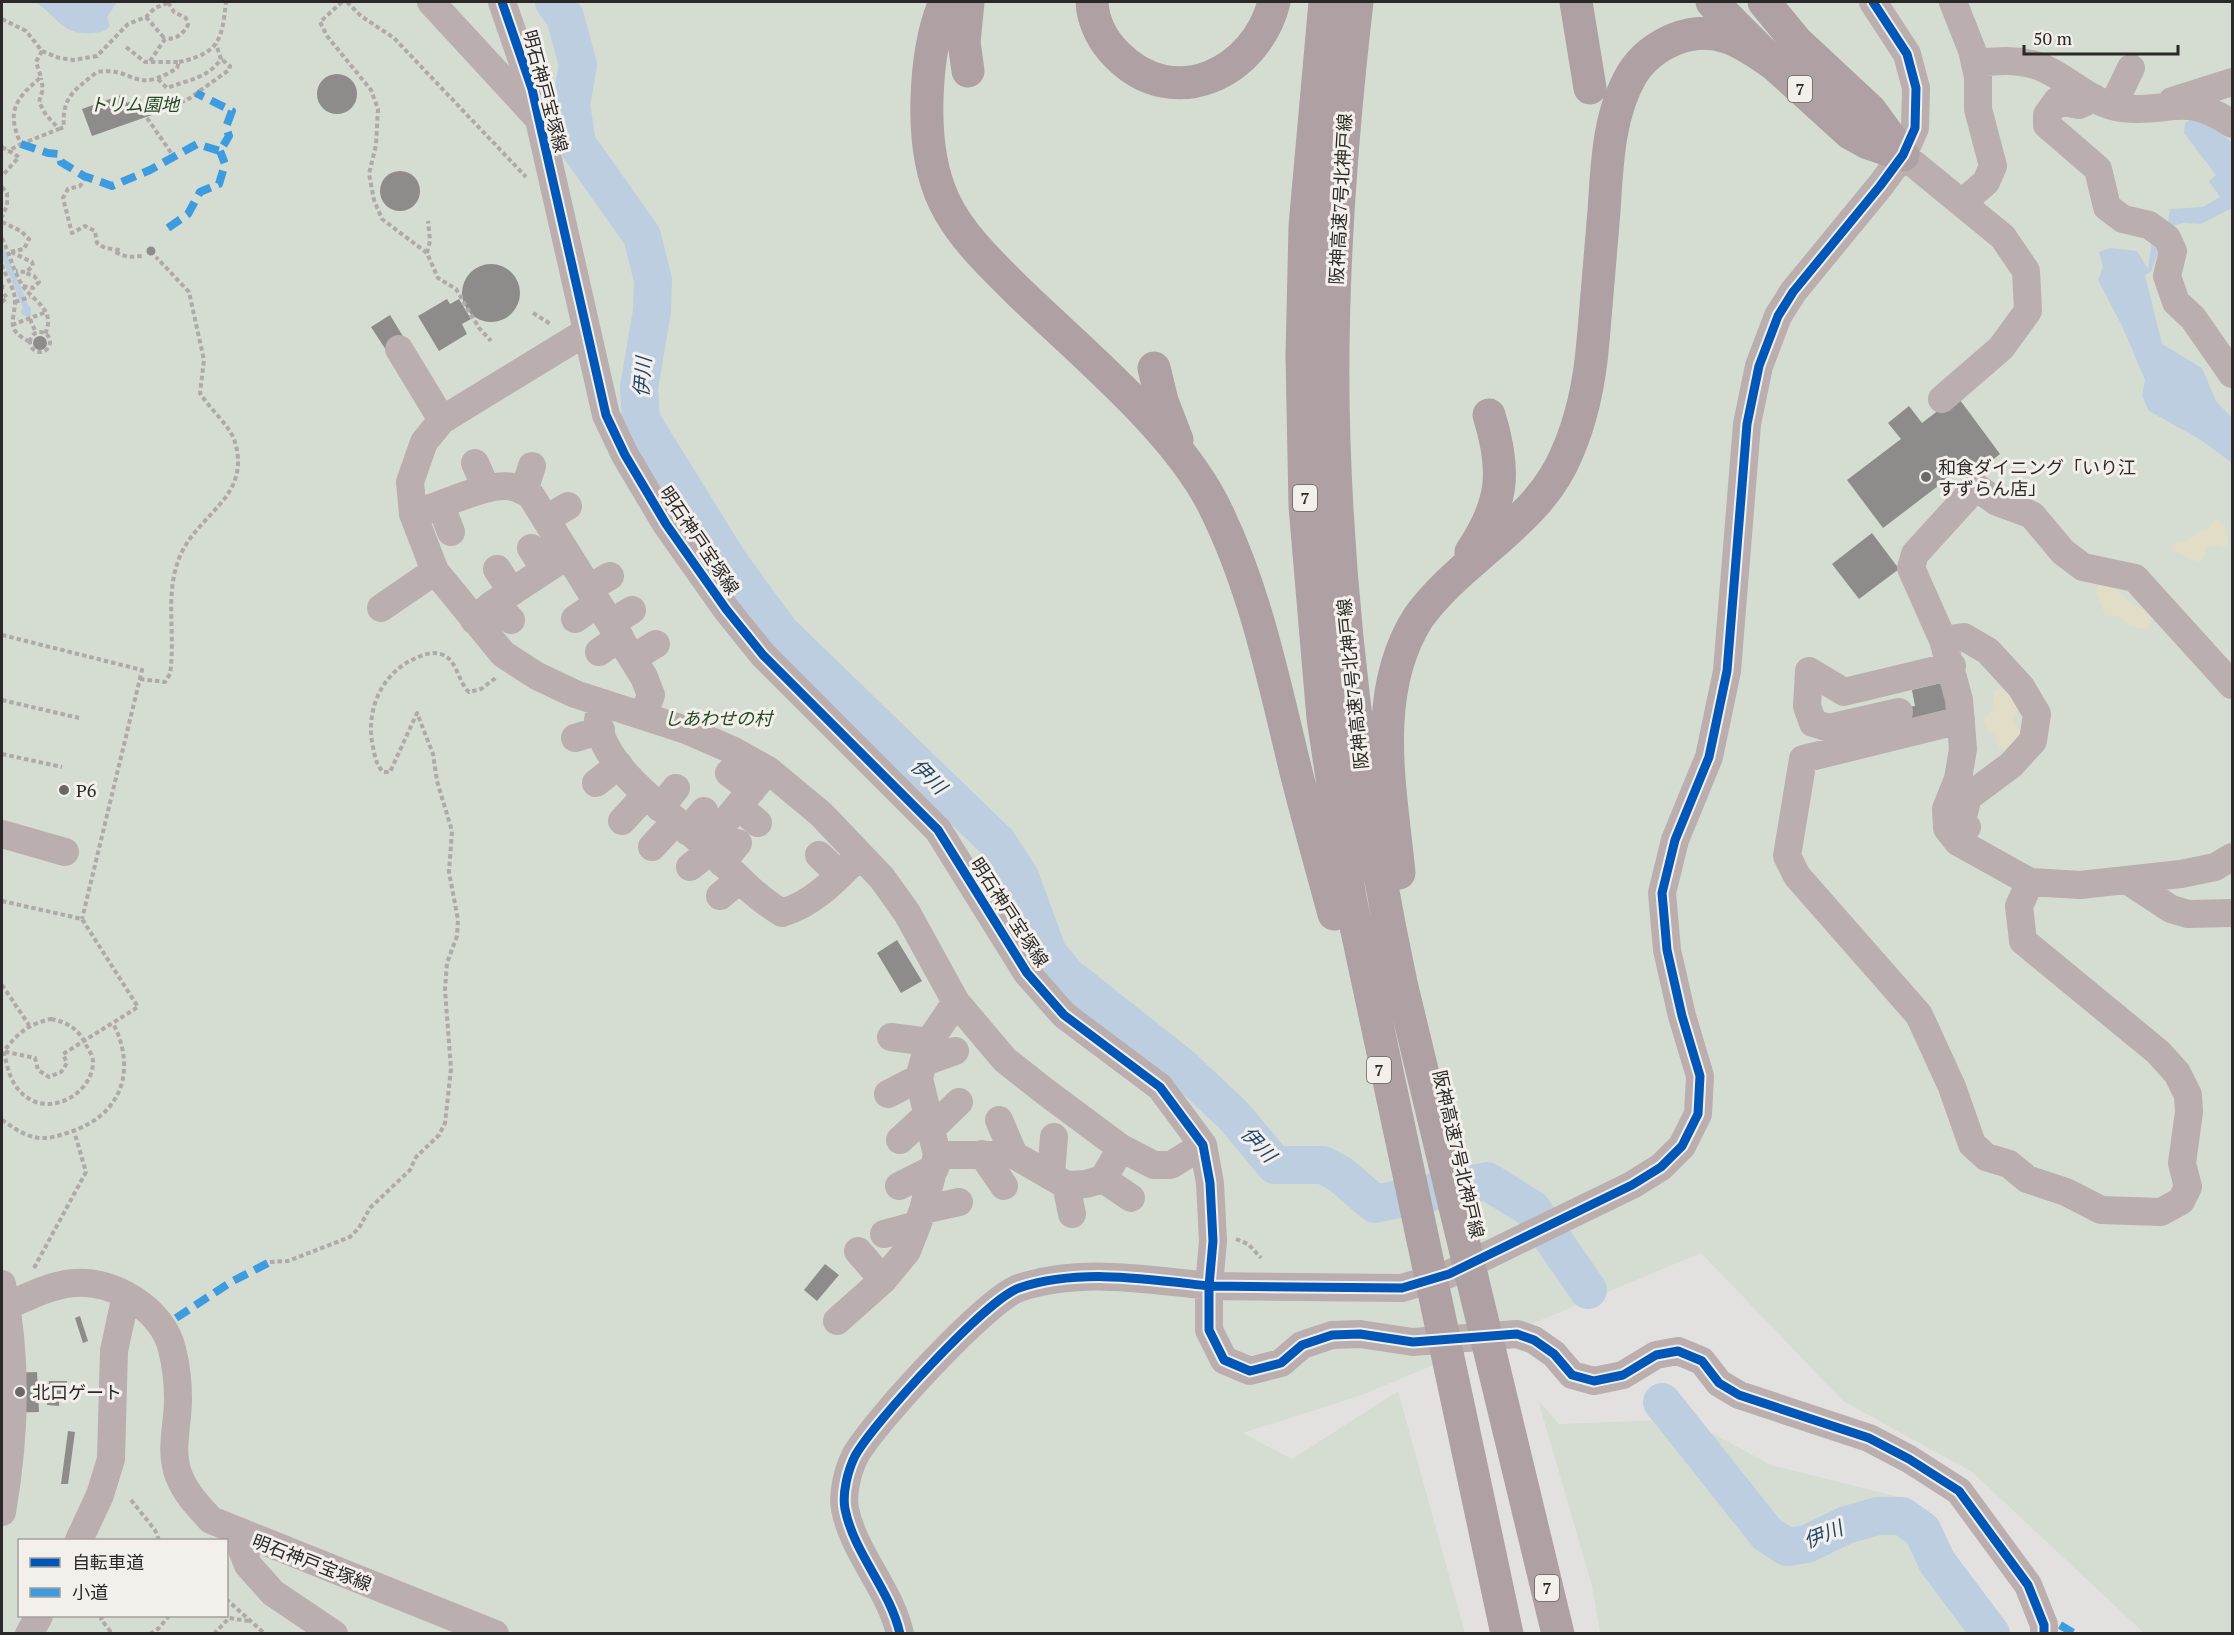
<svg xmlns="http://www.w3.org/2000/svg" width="2234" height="1635" font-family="'PT Serif','Noto Sans JP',serif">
	<rect width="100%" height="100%" fill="#e3e1df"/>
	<!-- green -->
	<path fill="#d5ddd2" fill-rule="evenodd" d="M2 2H2232V1633H2144L1972 1472 1843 1401 1701 1253 1362 1395 1243 1433 1292 1459 1398 1391 1465 1633 2 1634ZM20 1540H226V1616H20Z
		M1538 1400 1559 1424 1686 1419 1771 1465 1899 1497 1966 1571 1991 1633H1600L1592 1586Z"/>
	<!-- sand -->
	<path fill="#e2ddc7" d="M2217 519 2225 526 2228 544 2223 548 2215 545 2207 547 2203 559 2198 562 2173 550 2174 544 2179 541 2187 542 2196 532 2209 530 2212 523Z
		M2103 584C2121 590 2118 593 2130 602 2139 608 2159 616 2146 629L2129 625 2120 617 2105 615 2096 592 2097 586Z
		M1998 689H2006L2021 705 2013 719 2020 732 2006 754 1999 747 1997 736 1987 729 1984 722 1986 716 1993 709 1994 692Z"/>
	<!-- water -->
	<path fill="#bccee0" d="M35 2H117L107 17 110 26C105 32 101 32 93 33 61 36 58 16 35 2Z
		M2192 118 2215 128 2232 143V208L2201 224 2184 223 2172 226 2168 222 2170 209 2203 207 2220 197 2209 181 2216 175 2184 133 2185 123Z
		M2162 240 2151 272 2145 275 2162 344 2202 368 2216 401 2232 418V463L2201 440 2149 411 2142 396 2145 380 2122 326 2098 280 2103 267 2099 252 2110 248 2137 251 2148 269 2152 241Z"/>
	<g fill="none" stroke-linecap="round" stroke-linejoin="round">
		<!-- stream -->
		<path stroke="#bccee0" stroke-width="6" d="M2 251 26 307 24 312 28 314V309"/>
		<!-- river -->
		<path stroke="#bccee0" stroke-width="38" d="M554 2 565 17 578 65 571 105 577 144 642 236 653 280 652 311 639 388 641 420 729 562 781 633 998 843 1020 877 1048 953 1067 976 1182 1067 1233 1115 1275 1165H1323L1340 1174 1375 1204 1487 1181 1532 1209 1588 1290
			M1662 1402 1767 1534 1787 1547 1807 1544 1846 1525 1878 1516H1902L1922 1530 1937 1562 1991 1634"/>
	</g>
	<!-- building -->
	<path fill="#8e8c8a" d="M317 94a20 20 0 1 1 40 0a20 20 0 1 1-40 0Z
		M124 94 127 103 140 98 144 108 150 106 152 115 92 136 82 109Z
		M380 191a20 20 0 1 1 40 0a20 20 0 1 1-40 0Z
		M146.5 251a4.5 4.5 0 1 1 9 0a4.5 4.5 0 1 1-9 0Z
		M462 293a29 29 0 1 1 58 0a29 29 0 1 1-58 0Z
		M447 299 450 304 459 299 471 319 462 324 467 334 439 351 418 316Z
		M390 315 404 338 386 350 371 327Z
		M33 343a7 7 0 1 1 14 0a7 7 0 1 1-14 0Z
		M1957 396 2000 454 1971 477 1963 467 1883 528 1847 480 1901 439 1888 423 1909 406 1922 423Z
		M1872 533 1899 569 1859 599 1832 564Z
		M1945 682 1951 713 1908 722 1904 708 1915 706 1912 690Z
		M897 940 922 981 901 993 877 953Z
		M825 1264 839 1275 817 1301 804 1290Z
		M80 1316 88 1341 83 1343 75 1318Z
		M37 1372 39 1412 2 1413V1373Z
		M49 1381H67L66 1401H59V1406L47 1405Z
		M68 1431 75 1432 68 1484H61Z"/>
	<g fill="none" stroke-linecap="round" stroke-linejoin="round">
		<!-- path -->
		<path stroke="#b0a8a9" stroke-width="4" stroke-dasharray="4.5 3" stroke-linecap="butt" d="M342 2 320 22 327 36 371 90 378 109 376 145 369 174 374 200 382 219 427 253 438 278 456 289 479 328 491 341
			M347 2 361 16 394 38 526 177
			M146 17 165 39
			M2 19 26 31 42 51 36 62 41 77C15 99 6 112 21 144L8 151
			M42 51 59 58 73 60 97 56 128 24 146 17 155 8 168 3
			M150 61 165 39C177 39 182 35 188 25L186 18 174 12 168 2
			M179 62C220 53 222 39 226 2
			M158 79 167 88C188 80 208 78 221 59L216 44
			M159 109 187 100 229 70 230 66 221 59
			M147 118 174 157
			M59 129 64 127C61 97 76 89 97 72 134 66 134 96 177 68L179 62H145L126 47
			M21 144 59 129 46 115 39 102 43 89 41 78
			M2 147 19 157 2 176
			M86 177 80 186 68 189 63 198 72 233 85 226 95 231 97 243 105 248 120 250 117 253 128 257 142 256
			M2 187 7 193V205L2 217
			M2 222 21 231 29 239 24 249 9 252
			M2 238C9 253 13 269 21 283 31 301 57 308 45 334
			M11 252 32 262 33 266 26 272 16 271
			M427 253 430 241 428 221
			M2 265C5 275 16 291 15 302 14 323 5 329 30 342
			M23 286 33 288 39 282 34 276 25 273
			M2 289 3 282
			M2 302 7 298 4 294
			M15 302 30 297
			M533 313 552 325
			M30 319 36 333
			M12 325 46 312
			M30 342a10 10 0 1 1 20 0a10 10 0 1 1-20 0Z
			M2 635 142 670 82 919
			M140 679 165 682 170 674C176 634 164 594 180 556 199 512 251 498 235 442 231 427 209 408 200 393L204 360 189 292 156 257
			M2 700 79 718
			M2 754 62 767
			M2 901 82 919 138 1007 63 1054 67 1063 61 1072 49 1077 38 1070 35 1058 2 1051
			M2 985 29 1025
			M51 1019C67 1022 79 1029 86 1045 89 1050 93 1056 93 1062 93 1093 51 1117 25 1096 11 1085 7 1068 4 1051 18 1033 28 1024 51 1019Z
			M2 1120C11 1126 23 1135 34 1137 45 1140 59 1136 70 1132 122 1115 137 1070 113 1023
			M1236 1239 1248 1244 1261 1258
			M270 1262 288 1261 350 1237 359 1228 370 1208 410 1170 416 1157 439 1135 445 1123 451 1069 445 990 447 963 457 936 458 920 449 872 452 831 437 781 433 754 417 713 390 772H383C376 764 375 757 373 747 365 711 381 673 416 658 424 654 434 651 443 655 457 660 458 682 469 692L481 689 497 677
			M34 1268 86 1172 74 1131
			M131 1500 155 1530 159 1540
			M226 1599 265 1634
			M103 1616 101 1619 110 1631 108 1634
			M150 1634 159 1628 169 1616
			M214 1634 229 1618 249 1621"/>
		<!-- minor -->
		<path stroke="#baaeaf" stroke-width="28" d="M431 2 537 117
			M502 2 532 89 606 415 625 455 666 524 726 609 763 655 938 830 1027 973 1064 1015 1160 1087 1203 1145 1210 1183 1213 1241 1209 1286C1147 1279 1079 1268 1019 1288 987 1299 873 1423 855 1456 848 1470 842 1493 845 1509 854 1554 890 1589 900 1634
			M1873 2 1907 54 1916 88 1915 128 1903 155 1880 186 1793 292 1778 316 1759 366 1747 424 1727 671 1709 757 1675 840 1662 893 1667 950 1682 1016 1700 1076 1698 1114 1682 1146 1661 1167 1632 1185 1449 1274 1402 1288 1209 1286V1330L1224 1360 1250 1371 1281 1363 1302 1345 1332 1335 1360 1334 1413 1342 1517 1334 1534 1340 1554 1354 1572 1375 1594 1381 1623 1375 1656 1355 1678 1351 1702 1361 1719 1383 1739 1395 1869 1438 1909 1459 1959 1491 2028 1585 2044 1625V1634
			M1953 2 1972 50 1978 77V109L1993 166 1986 182 1962 203
			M1975 63C1996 61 2014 59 2035 65 2065 74 2089 104 2122 108 2170 114 2184 91 2232 124
			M2094 98 2079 105 2057 101 2047 115V125L2098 169 2107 207 2123 219 2149 225 2167 238 2173 251 2167 276 2176 302 2193 318 2232 374
			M2172 101 2232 82
			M2113 105 2131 68
			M1903 155 2003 237 2026 271 2028 311 2001 348 1942 399
			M586 332 442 420 424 442 410 482 413 514 435 571 503 654 537 676 575 694 686 730 732 750 768 770 821 814 882 878 907 913 956 1002 1005 1060 1047 1093 1121 1148 1154 1165H1171L1203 1145
			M399 349 442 420
			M475 463 486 488
			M524 491 532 466
			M441 506 451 532
			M413 514C440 507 488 481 513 487 518 488 525 492 530 494L644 677 651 695 643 716
			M546 519 568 506
			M531 548 545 570
			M497 569 512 592
			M589 588 610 576
			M495 603 511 620
			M381 608 435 571
			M575 619 598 603
			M474 620 490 606 568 555
			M611 623 632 610
			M1943 640 1964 637 1988 651 2021 687 2037 714 2033 741 2011 765 1968 797 1962 820 1967 827
			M599 652 620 637
			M633 658 656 644
			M2232 685 2135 578 2083 567 2063 552 2032 515 1997 502 1976 487 1915 554 1911 568 1943 640 1959 700 1963 749 1958 779 1946 809 1947 828 1958 842 2030 882 2080 885 2181 874 2215 867 2232 857
			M603 703C602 708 598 715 598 721 602 769 674 816 707 847 732 871 752 895 782 913 815 903 837 878 860 855
			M1899 712 1829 728 1813 723 1807 706 1809 671 1844 692 1952 666
			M1961 720 1803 759 1787 856 1797 876 1919 1015 1952 1087 1972 1144 1986 1157 2009 1164 2027 1179 2066 1192 2101 1210 2161 1212 2181 1201 2188 1187 2182 1163 2189 1112 2188 1095 2177 1073 2158 1052 2023 941 2019 906 2030 882
			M575 738 601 730
			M729 773 752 790
			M596 783 619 765
			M738 806 758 823
			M660 808 676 788
			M622 821 646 795
			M687 831 704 811
			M2 834 65 852
			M705 846 768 770
			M652 847 676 821
			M819 855 840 875
			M722 863 738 843
			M690 867 710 851
			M2127 880 2171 909 2188 914 2232 913
			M720 896 739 880
			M891 1037 929 1042
			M924 1062 955 1051
			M888 1094 919 1078
			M999 1120 1014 1155
			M930 1130 959 1102
			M900 1140 926 1116
			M982 1154 1004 1186
			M937 1155H1014L1066 1185 1086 1184 1103 1179 1121 1148
			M1051 1174 1054 1137
			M1103 1179 1131 1198
			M1066 1185 1072 1214
			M899 1186 935 1168
			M923 1210 959 1202
			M884 1234 917 1225
			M858 1251 883 1280
			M2 1284C18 1360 15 1437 2 1512
			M5 1307C27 1297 50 1285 74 1283 113 1279 163 1310 172 1349 176 1365 178 1384 178 1399 178 1426 169 1451 179 1476 186 1494 199 1507 211 1520L495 1634
			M837 1321 883 1280 907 1251 923 1210 937 1155 919 1078 929 1042 956 1002
			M235 1532 248 1565 273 1593 334 1634
			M79 1540 100 1495 111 1459 114 1351 126 1295
			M29 1634 39 1616"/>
		<!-- highway -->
		<path stroke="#aea0a3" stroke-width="33" d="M945 2C932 32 928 66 927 99 926 133 929 169 944 201 961 237 992 265 1020 293 1081 352 1175 429 1213 504 1252 581 1270 664 1290 747 1303 803 1319 858 1334 914
			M968 2 964 42 968 71
			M1092 2C1093 22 1103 41 1117 55 1174 113 1256 73 1274 2
			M1325 2 1305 226 1302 356 1305 506 1323 718 1350 898 1507 1634
			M1357 2C1340 148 1329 295 1334 442 1340 624 1363 804 1401 983L1558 1634
			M1576 2 1590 88
			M1712 2 1775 65 1850 133 1868 143 1903 155
			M1764 2 1796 41 1870 110 1903 155
			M1154 368 1162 401 1177 440
			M1471 552C1504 503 1506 470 1489 415
			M1399 873C1391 790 1370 694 1418 618 1433 597 1452 579 1472 562 1509 529 1548 500 1567 453 1582 419 1590 379 1593 341 1597 298 1600 255 1604 211 1607 166 1608 115 1632 74 1642 58 1658 46 1675 39 1715 23 1743 42 1775 65"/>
		<!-- quiet -->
		<path stroke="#3d9ce0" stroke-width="8" stroke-dasharray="15 8" stroke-linecap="butt" d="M21 144 48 153 59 154 61 162 84 176 112 186 150 170 197 144 220 151 229 136 226 127 232 111 196 93
			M168 228 188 214 200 192 219 184 225 164 220 151
			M176 1318 231 1282 270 1262
			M2060 1625 2075 1634"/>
		<defs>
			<path id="cycleway" d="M502 2 532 89 606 415 625 455 666 524 726 609 763 655 938 830 1027 973 1064 1015 1160 1087 1203 1145 1210 1183 1213 1241 1209 1286C1147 1279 1079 1268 1019 1288 987 1299 873 1423 855 1456 848 1470 842 1493 845 1509 854 1554 890 1589 900 1634
				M1873 2 1907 54 1916 88 1915 128 1903 155 1880 186 1793 292 1778 316 1759 366 1747 424 1727 671 1709 757 1675 840 1662 893 1667 950 1682 1016 1700 1076 1698 1114 1682 1146 1661 1167 1632 1185 1449 1274 1402 1288 1209 1286V1330L1224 1360 1250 1371 1281 1363 1302 1345 1332 1335 1360 1334 1413 1342 1517 1334 1534 1340 1554 1354 1572 1375 1594 1381 1623 1375 1656 1355 1678 1351 1702 1361 1719 1383 1739 1395 1869 1438 1909 1459 1959 1491 2028 1585 2044 1625V1634"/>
		</defs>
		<!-- cycleway casing -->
		<use href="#cycleway" stroke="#f3efea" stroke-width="13"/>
		<!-- cycleway -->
		<use href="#cycleway" stroke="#0057b8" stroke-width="9"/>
	</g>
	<!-- markers -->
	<g fill="#6b6967" stroke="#f3efea" stroke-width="2">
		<circle cx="1926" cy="477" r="6"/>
		<circle cx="64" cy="790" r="6"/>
		<circle cx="20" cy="1392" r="6"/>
	</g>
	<g text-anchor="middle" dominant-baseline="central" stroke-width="6" stroke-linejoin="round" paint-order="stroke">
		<!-- shield labels -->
		<g fill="#f3efea" stroke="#676462" stroke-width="1.5">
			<rect x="1788" y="76" width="24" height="26" rx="4.5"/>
			<rect x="1293" y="485" width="24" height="26" rx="4.5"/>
			<rect x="1367" y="1057" width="24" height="26" rx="4.5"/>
			<rect x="1535" y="1575" width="24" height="26" rx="4.5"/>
		</g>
		<g font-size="16" font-weight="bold" fill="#2b2927">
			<text x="1800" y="89">7</text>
			<text x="1305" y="498">7</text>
			<text x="1379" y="1070">7</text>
			<text x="1547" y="1588">7</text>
		</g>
		<!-- street labels -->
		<g font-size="18" fill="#2b2927" stroke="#f3efea">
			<text transform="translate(546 91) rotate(75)">明石神戸宝塚線</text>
			<text transform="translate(1340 199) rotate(-87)">阪神高速7号北神戸線</text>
			<text transform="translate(700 540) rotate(56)">明石神戸宝塚線</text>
			<text transform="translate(1352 684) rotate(-96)">阪神高速7号北神戸線</text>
			<text transform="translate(1010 912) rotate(57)">明石神戸宝塚線</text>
			<text transform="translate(1459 1154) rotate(77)">阪神高速7号北神戸線</text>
			<text transform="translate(312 1562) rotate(21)">明石神戸宝塚線</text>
		</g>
		<!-- park labels -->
		<g font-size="18" font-style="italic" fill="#234a24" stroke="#f3efea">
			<text x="134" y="104">トリム園地</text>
			<text x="718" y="718">しあわせの村</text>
		</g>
		<!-- poi labels -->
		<g font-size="18" fill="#2b2927" stroke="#f3efea" text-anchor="start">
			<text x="1938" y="467">和食ダイニング「いり江<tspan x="1938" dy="21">すずらん店」</tspan></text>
			<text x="76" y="790">P6</text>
			<text x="32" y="1392">北口ゲート</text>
		</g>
		<!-- water labels -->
		<g font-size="20" font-style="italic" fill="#1f476c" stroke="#f3efea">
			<text transform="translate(642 377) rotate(-86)">伊川</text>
			<text transform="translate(929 776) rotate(44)">伊川</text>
			<text transform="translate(1259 1144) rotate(47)">伊川</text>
			<text transform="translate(1823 1534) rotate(-22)">伊川</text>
		</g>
	</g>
	<!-- border -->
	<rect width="2234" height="1635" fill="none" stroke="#2b2927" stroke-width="6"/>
	<!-- legend -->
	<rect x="18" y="1539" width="210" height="78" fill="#f3efea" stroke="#a3a09c" stroke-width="1.5"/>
	<rect x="30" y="1558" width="30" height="9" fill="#0057b8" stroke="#a3a09c" stroke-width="1.5"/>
	<text x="72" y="1569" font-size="18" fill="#2b2927">自転車道</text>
	<rect x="30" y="1588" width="30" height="9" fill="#3d9ce0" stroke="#a3a09c" stroke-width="1.5"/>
	<text x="72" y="1599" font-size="18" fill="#2b2927">小道</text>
	<!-- scale -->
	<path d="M2024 45v9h154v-9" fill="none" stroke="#2b2927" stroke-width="3"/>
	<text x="2033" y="45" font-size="18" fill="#2b2927" stroke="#f3efea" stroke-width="4.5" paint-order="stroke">50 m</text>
</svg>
